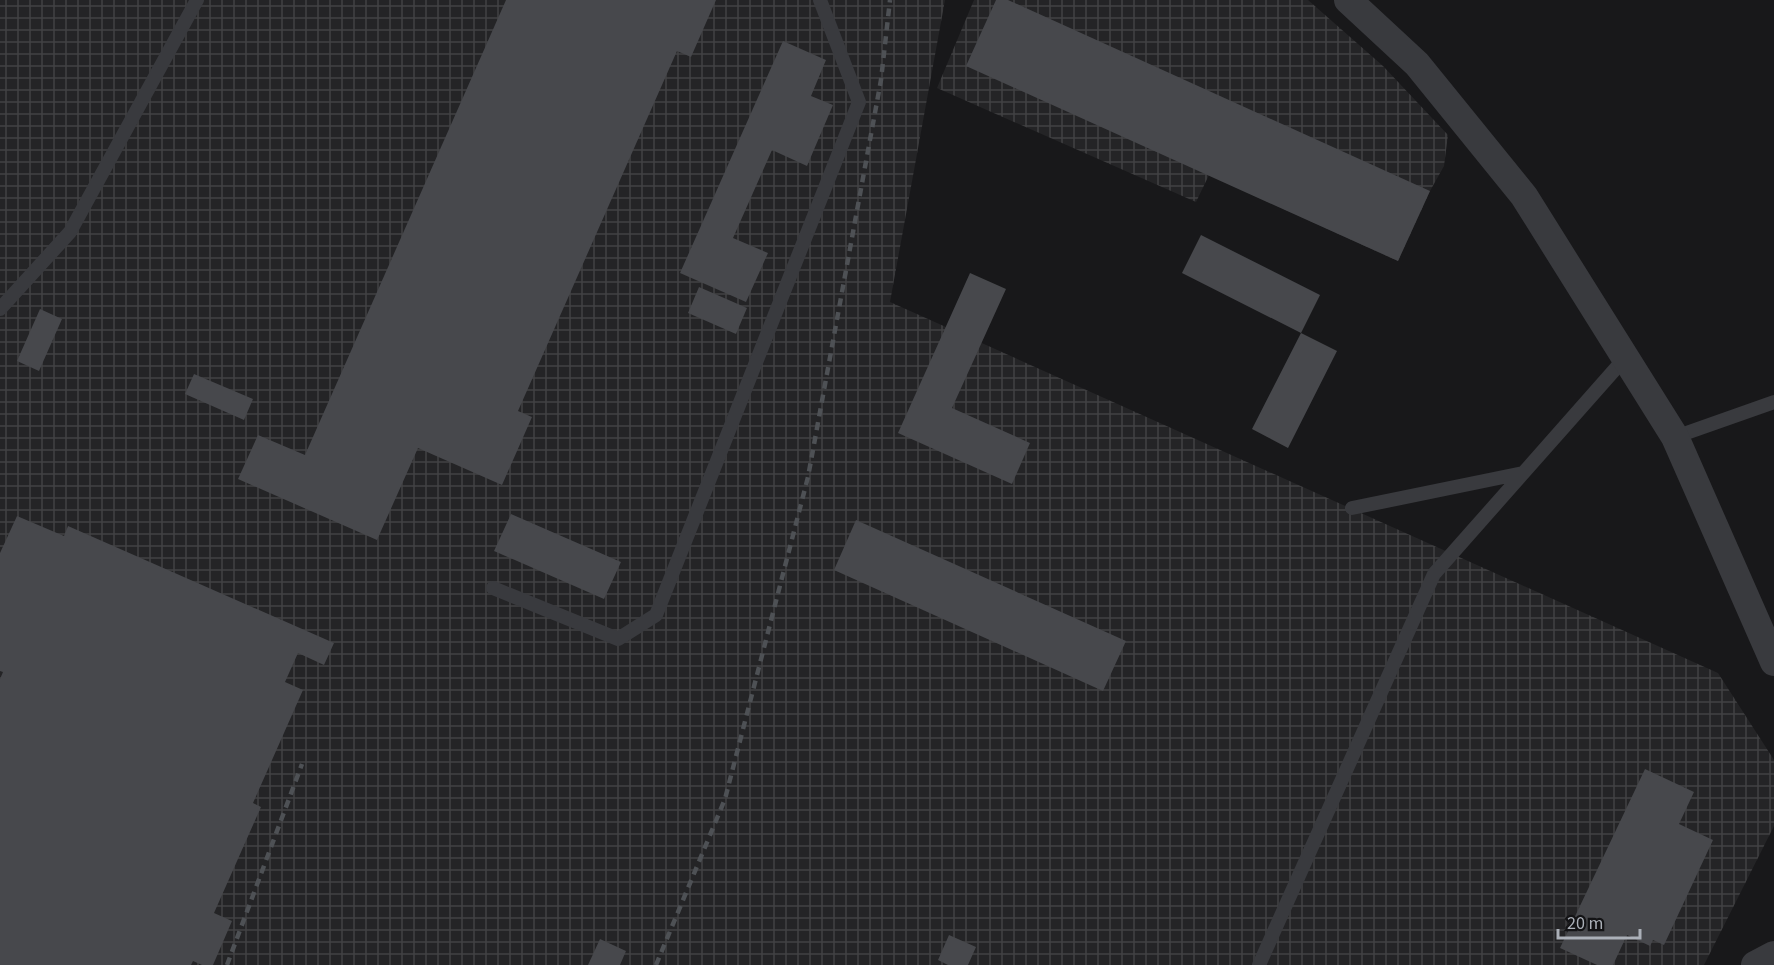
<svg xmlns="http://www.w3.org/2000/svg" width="1774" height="965" font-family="'Source Sans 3',sans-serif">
	<defs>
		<pattern id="industrial-grid" width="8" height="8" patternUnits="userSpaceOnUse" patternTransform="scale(1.5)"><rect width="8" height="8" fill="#242426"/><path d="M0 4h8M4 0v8" fill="none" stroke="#414143"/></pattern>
	</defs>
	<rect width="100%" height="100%" fill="#18181a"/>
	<!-- industrial -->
	<path fill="url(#industrial-grid)" d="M0 0H945L890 302 1718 673 1774 760V826L1704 965H0Z
		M974 0H1308L1383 66 1448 135 1444 166 1430 191 1398 261 1209 175 1196 202 937 88Z"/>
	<!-- building -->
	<path fill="#47484c" d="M506 0H716L691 57 677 51 518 411 532 417 502 485 418 448 377 540 238 479 258 435 305 455Z
		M996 0H1008L1430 191 1398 261 966 66Z
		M783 41 826 60 811 96 833 105 807 166 772 150 733 238 768 253 746 302 680 273Z
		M1201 235 1320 295 1301 333 1337 351 1288 448 1252 429 1301 333 1182 273Z
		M970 273 1006 289 952 408 1030 443 1012 484 898 433Z
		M699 287 747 308 736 334 688 313Z
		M40 309 62 319 39 371 17 361Z
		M194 374 253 399 244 420 185 394Z
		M511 514 621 562 604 599 494 551Z
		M17 516 64 536 68 526 334 643 324 665 298 653 285 682 303 690 253 803 261 807 214 913 232 921 213 965H202L193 961 191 965H0V679L3 672 0 671V553Z
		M856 520 1126 641 1103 691 834 570Z
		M1645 769 1694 792 1679 824 1713 840 1664 945 1653 940 1650 946 1627 935 1613 965H1597L1560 948Z
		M949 935 976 947 968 965H948L938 960Z
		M600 939 626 951 620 965H588Z"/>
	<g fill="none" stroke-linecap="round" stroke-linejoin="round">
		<!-- lane -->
		<path stroke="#393a3e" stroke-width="14" d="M0 309 70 232 197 0
			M1675 437 1774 402
			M1352 508 1523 473
			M493 588 618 639 656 615 859 102 820 0
			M1259 965 1434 574 1625 358"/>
		<!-- street -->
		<path stroke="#393a3e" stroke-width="28" d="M1348 0 1417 64 1524 196 1675 437 1774 662
			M1755 965 1774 955"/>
		<!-- rail -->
		<path stroke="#4e5155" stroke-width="4.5" stroke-dasharray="8 6" stroke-linecap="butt" d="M227 965 302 764
			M656 965 725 799 808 477 881 80 890 0"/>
	</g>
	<!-- scale -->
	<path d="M1558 929v9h82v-9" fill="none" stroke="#abb0b8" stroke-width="3"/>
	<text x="1567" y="929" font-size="18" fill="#abb0b8" stroke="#131315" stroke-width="4.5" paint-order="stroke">20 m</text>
</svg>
